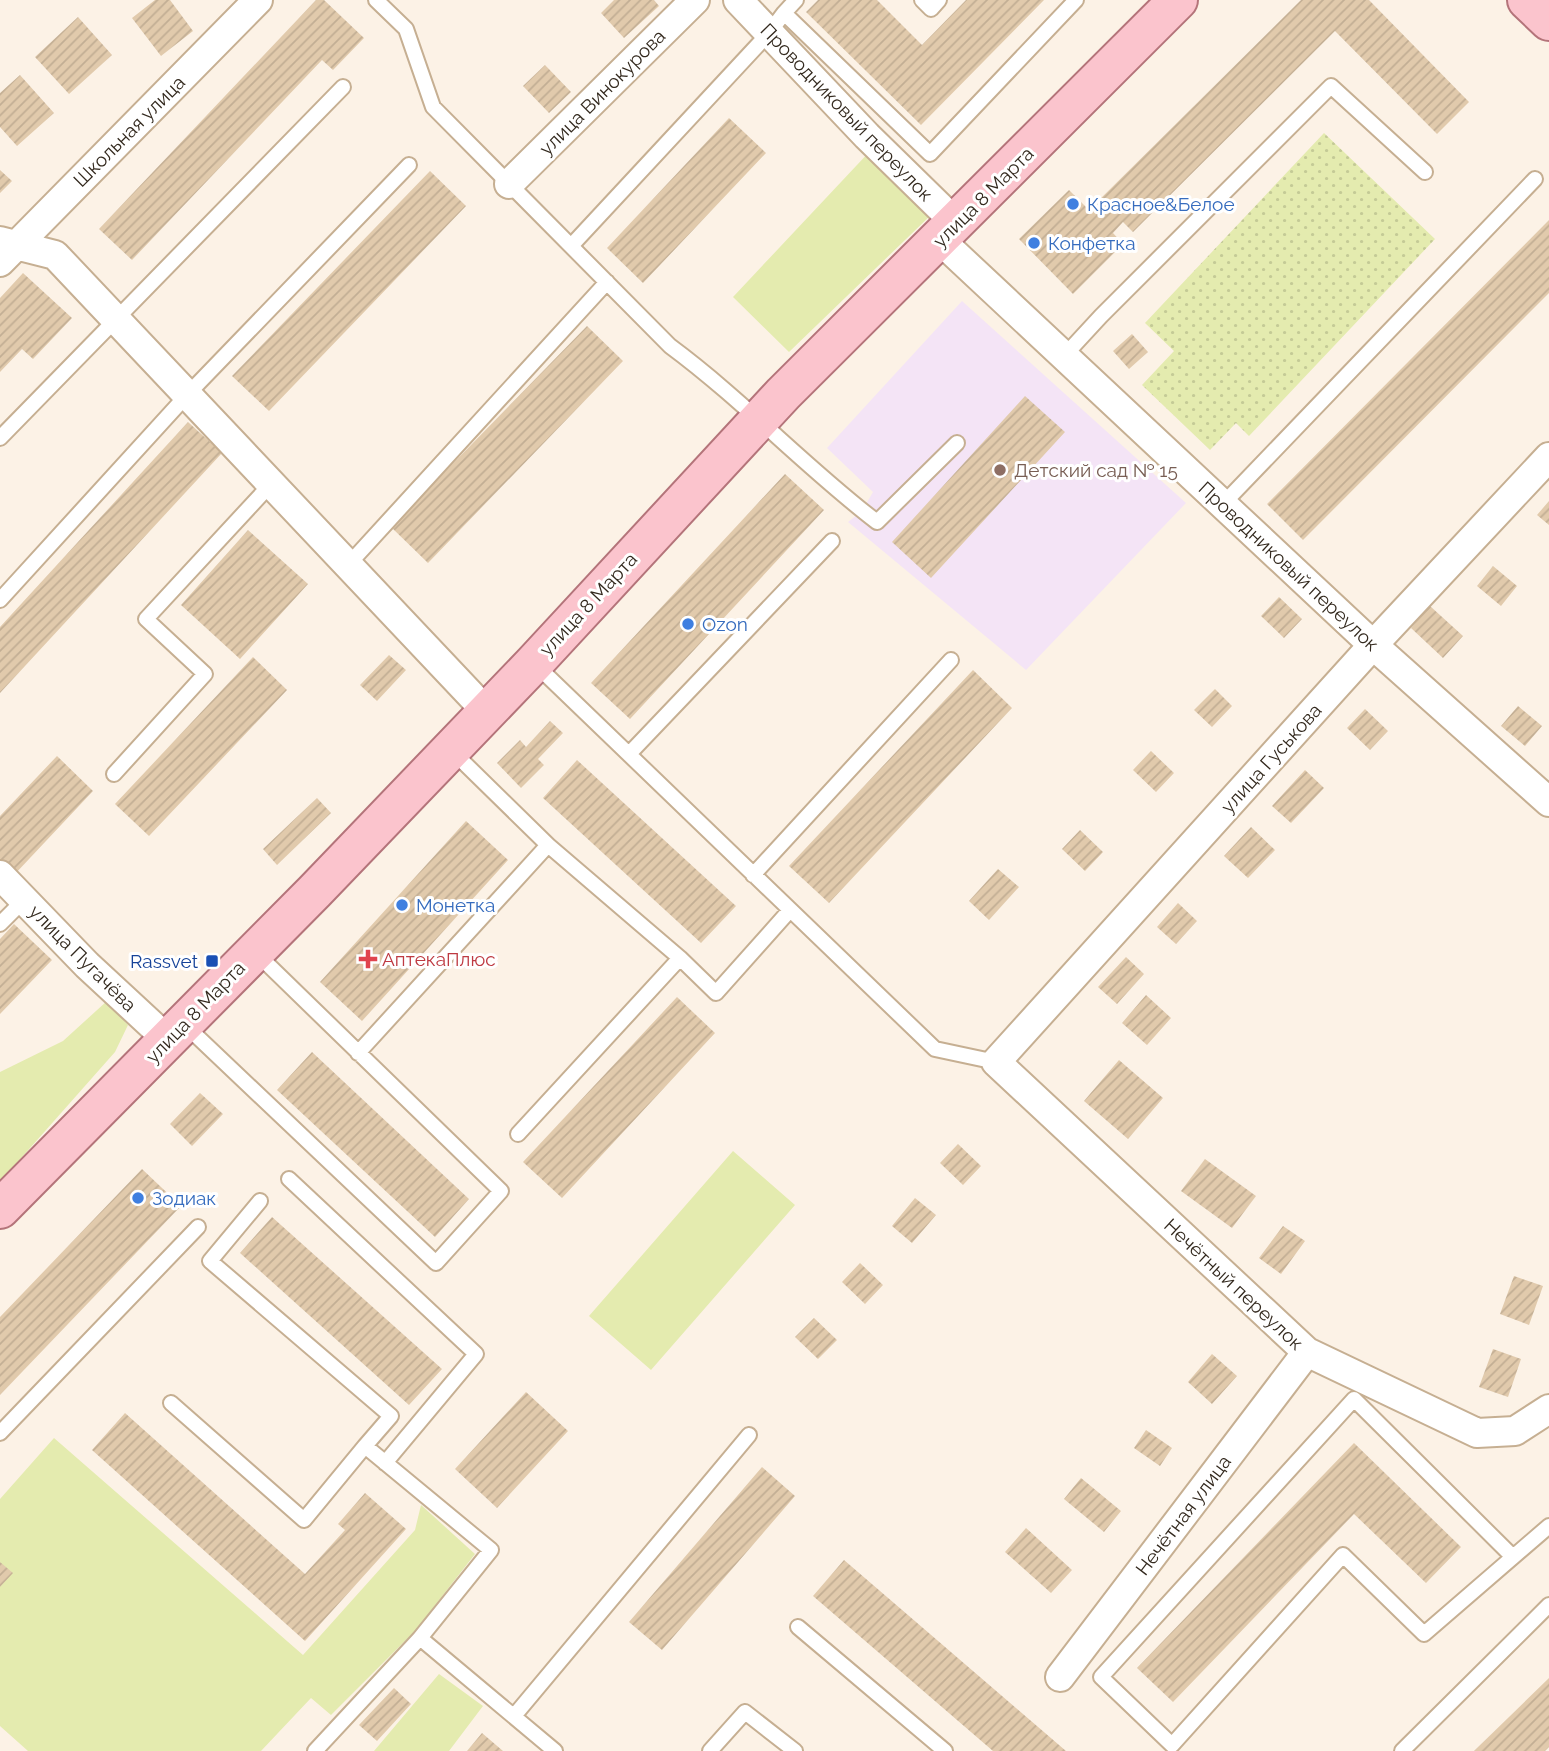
<svg xmlns="http://www.w3.org/2000/svg" width="1549" height="1751" font-family="Raleway,sans-serif">
	<defs>
		<pattern id="park-dots" width="8" height="8" patternUnits="userSpaceOnUse" patternTransform="scale(1.75)"><rect width="8" height="8" fill="#e4ebaf"/><path d="M2 2h.1M6 6h.1" fill="none" stroke="#c4ca96" stroke-width="1.8" stroke-linecap="round"/></pattern>
		<pattern id="building-hatch" width="6" height="6" patternUnits="userSpaceOnUse" patternTransform="scale(1.75)"><rect width="6" height="6" fill="#e1caac"/><path d="M-1 1l2-2M0 6l6-6M5 7l2-2" fill="none" stroke="#c2ae94"/></pattern>
	</defs>
	<rect width="100%" height="100%" fill="#fcf2e6"/>
	<!-- education -->
	<path fill="#f4e4f6" d="M962 301 1186 503 1026 670 848 522 862 511 873 492 827 448Z"/>
	<!-- grass -->
	<path fill="#e4ebaf" d="M872 149 933 213 789 352 733 297Z
		M107 1001 128 1025 115 1052 0 1182V1072L63 1041Z
		M733 1151 795 1205 651 1370 589 1316Z
		M54 1438 303 1655 415 1530 421 1505 475 1554 415 1631 331 1715 311 1698 261 1751H28L0 1726V1499Z
		M439 1674 483 1706 449 1751H374Z"/>
	<!-- park -->
	<path fill="url(#park-dots)" d="M1324 133 1435 239 1249 436 1236 423 1210 450 1142 385 1174 351 1145 323Z"/>
	<!-- building -->
	<path fill="url(#building-hatch)" d="M155 0H170L193 31 161 56 132 18Z
		M316 0H324L364 38 333 70 322 60 132 260 99 229Z
		M614 0H654L659 6 624 38 601 13Z
		M818 0H877L922 45 966 0H1044L921 125 806 12Z
		M1301 0H1369L1469 102 1437 134 1335 31 1133 232 1123 222 1113 233 1123 244 1073 294 1019 239 1069 190 1089 210Z
		M78 17 112 55 69 94 35 57Z
		M545 65 571 92 549 113 523 86Z
		M20 75 54 113 17 146 0 127V93Z
		M729 118 766 153 643 283 607 248Z
		M0 170 12 181 0 193Z
		M430 171 466 206 269 411 232 376Z
		M1549 220V293L1303 540 1267 504Z
		M23 273 72 318 33 359 22 349 0 372V298Z
		M587 326 623 361 428 563 391 527Z
		M1132 334 1148 352 1129 369 1113 351Z
		M1025 396 1065 432 931 578 892 542Z
		M188 422 222 453 0 693V627Z
		M785 474 824 510 630 719 591 683Z
		M1549 501V525L1537 515Z
		M248 530 308 584 240 659 181 605Z
		M1493 566 1517 586 1501 606 1477 586Z
		M1279 597 1302 619 1284 638 1261 616Z
		M1430 606 1463 636 1443 658 1411 628Z
		M389 655 406 670 377 701 360 685Z
		M253 657 287 690 149 836 115 804Z
		M973 670 1012 708 829 903 789 866Z
		M1215 689 1232 706 1212 727 1194 710Z
		M1518 706 1542 726 1525 746 1501 726Z
		M1365 709 1388 731 1370 750 1347 728Z
		M550 721 563 733 538 759 544 765 521 788 497 763 520 740 526 747Z
		M1151 751 1174 773 1156 792 1133 770Z
		M57 756 93 791 14 875 0 862V816Z
		M577 760 736 906 701 943 543 798Z
		M1305 770 1324 788 1291 823 1272 806Z
		M317 798 331 813 277 865 263 849Z
		M466 821 508 860 362 1021 320 982Z
		M1251 827 1275 850 1248 878 1224 856Z
		M1080 830 1103 852 1085 871 1062 849Z
		M998 869 1019 887 989 920 969 901Z
		M1178 903 1197 921 1176 944 1157 927Z
		M14 924 52 960 0 1014V939Z
		M1126 957 1144 974 1117 1004 1098 987Z
		M1146 995 1171 1018 1147 1045 1122 1023Z
		M677 997 715 1033 562 1198 523 1162Z
		M312 1052 469 1199 435 1237 277 1090Z
		M1119 1060 1163 1098 1128 1139 1084 1101Z
		M200 1093 223 1114 192 1146 170 1124Z
		M958 1144 981 1166 963 1185 940 1163Z
		M1205 1159 1256 1196 1232 1228 1181 1191Z
		M142 1169 181 1206 0 1395V1317Z
		M915 1198 936 1215 912 1243 892 1226Z
		M272 1217 442 1369 409 1405 240 1253Z
		M1283 1226 1305 1241 1281 1274 1259 1258Z
		M860 1263 883 1285 865 1304 842 1282Z
		M1514 1276 1543 1286 1529 1325 1500 1314Z
		M814 1318 837 1340 818 1359 795 1337Z
		M1493 1349 1521 1359 1508 1397 1479 1387Z
		M1212 1354 1237 1376 1212 1404 1188 1382Z
		M526 1392 568 1431 497 1508 455 1469Z
		M125 1413 305 1574 345 1530 338 1524 365 1493 406 1529 305 1641 92 1450Z
		M1146 1430 1172 1448 1160 1466 1134 1448Z
		M1354 1443 1461 1547 1426 1583 1354 1514 1173 1702 1137 1668Z
		M762 1467 795 1496 662 1650 629 1622Z
		M1081 1478 1121 1511 1104 1532 1064 1499Z
		M1026 1528 1072 1570 1051 1593 1005 1552Z
		M844 1560 1066 1751H993L813 1596Z
		M0 1562 13 1573 0 1587Z
		M1549 1678V1747L1545 1751H1474Z
		M394 1688 411 1704 377 1741 359 1725Z
		M482 1733 503 1751H467Z"/>
	<g fill="none" stroke-linecap="round" stroke-linejoin="round">
		<defs>
			<path id="service" d="M376 0 406 29 433 107 670 346C743 400 805 467 877 522L957 443
				M796 0 784 13 930 154 1076 0
				M922 0 931 9 939 0
				M571 246 769 33 784 13
				M1065 355 1101 316 1331 86 1425 172
				M0 438 343 87
				M1223 504 1535 179
				M348 565 607 282
				M0 600 187 395 409 165
				M535 664 935 1049 996 1062
				M629 754 832 541
				M114 774 205 674 146 619 271 484
				M753 875 951 660
				M0 924 24 900
				M680 958 716 993 790 910
				M184 1024 436 1263 501 1191 255 952
				M358 1053 548 845 453 752
				M518 1134 680 958 548 845
				M289 1179 476 1354 385 1463
				M260 1201 210 1261 391 1416 365 1446
				M171 1403 304 1520 365 1446 491 1550 420 1638 555 1751
				M0 1433 198 1227
				M1513 1557 1354 1399 1101 1677 1172 1745 1343 1555 1424 1634 1549 1526
				M798 1627 945 1751
				M514 1716 749 1435
				M315 1751 420 1638
				M710 1751 745 1712 795 1751
				M1402 1751 1549 1605"/>
			<path id="minor" d="M738 0 867 136 957 224
				M509 184 695 0
				M940 240 1373 645 1549 802
				M0 241 55 255 486 711
				M0 262 258 0
				M1549 457 1373 645 996 1062 1307 1352 1477 1433 1515 1431 1549 1409
				M0 875 87 965 168 1040
				M1060 1677 1307 1352"/>
			<path id="primary" d="M1527 0 1549 21
				M0 1209 315 891 534 663 783 394 1178 0"/>
		</defs>
		<!-- service casing -->
		<use href="#service" stroke="#c6af92" stroke-width="18"/>
		<!-- minor casing -->
		<use href="#minor" stroke="#c6af92" stroke-width="32"/>
		<!-- primary casing -->
		<use href="#primary" stroke="#b4747a" stroke-width="42"/>
		<!-- service -->
		<use href="#service" stroke="#fff" stroke-width="14"/>
		<!-- minor -->
		<use href="#minor" stroke="#fff" stroke-width="28"/>
		<!-- primary -->
		<use href="#primary" stroke="#fbc4cd" stroke-width="38"/>
	</g>
	<!-- markers -->
	<g fill="#3f7fe0" stroke="#fff" stroke-width="2.5">
		<circle cx="1073" cy="204" r="7"/>
		<circle cx="1034" cy="243" r="7"/>
		<circle cx="688" cy="624" r="7"/>
		<circle cx="402" cy="905" r="7"/>
		<circle cx="138" cy="1198" r="7"/>
	</g>
	<circle fill="#8d6e63" stroke="#fff" stroke-width="2.5" cx="1000" cy="470" r="7"/>
	<path fill="#e0444e" stroke="#fff" stroke-width="2.5" d="M364.5 948.5h7v7h7v7h-7v7h-7v-7h-7v-7h7z"/>
	<rect fill="#1a4fb4" stroke="#fff" stroke-width="2.5" x="205" y="954" width="14" height="14" rx="3.5"/>
	<g text-anchor="middle" dominant-baseline="central" stroke-width="6" stroke-linejoin="round" paint-order="stroke">
		<!-- street labels -->
		<g font-size="19" fill="#33291e" stroke="#fff">
			<text transform="translate(602 92) rotate(-45)">улица Винокурова</text>
			<text transform="translate(847 112) rotate(46)">Проводниковый переулок</text>
			<text transform="translate(129 131) rotate(-45)">Школьная улица</text>
			<text transform="translate(983 197) rotate(-45)">улица 8 Марта</text>
			<text transform="translate(1289 566) rotate(43)">Проводниковый переулок</text>
			<text transform="translate(588 604) rotate(-47)">улица 8 Марта</text>
			<text transform="translate(1271 758) rotate(-48)">улица Гуськова</text>
			<text transform="translate(83 958) rotate(45)">улица Пугачёва</text>
			<text transform="translate(195 1012) rotate(-46)">улица 8 Марта</text>
			<text transform="translate(1234 1284) rotate(43)">Нечётный переулок</text>
			<text transform="translate(1183 1515) rotate(-53)">Нечётная улица</text>
		</g>
		<!-- shop labels -->
		<g font-size="19" fill="#366cbe" stroke="#fff" text-anchor="start">
			<text x="1087" y="204">Красное&amp;Белое</text>
			<text x="1048" y="243">Конфетка</text>
			<text x="702" y="624">Ozon</text>
			<text x="416" y="905">Монетка</text>
			<text x="152" y="1198">Зодиак</text>
		</g>
		<!-- education labels -->
		<g font-size="19" fill="#785e54" stroke="#fff" text-anchor="start">
			<text x="1014" y="470">Детский сад № 15</text>
		</g>
		<!-- health labels -->
		<g font-size="19" fill="#be3a42" stroke="#fff" text-anchor="start">
			<text x="382" y="959">АптекаПлюс</text>
		</g>
		<!-- transit labels -->
		<g font-size="19" fill="#164399" stroke="#fff" text-anchor="end">
			<text x="198" y="961">Rassvet</text>
		</g>
	</g>
</svg>
